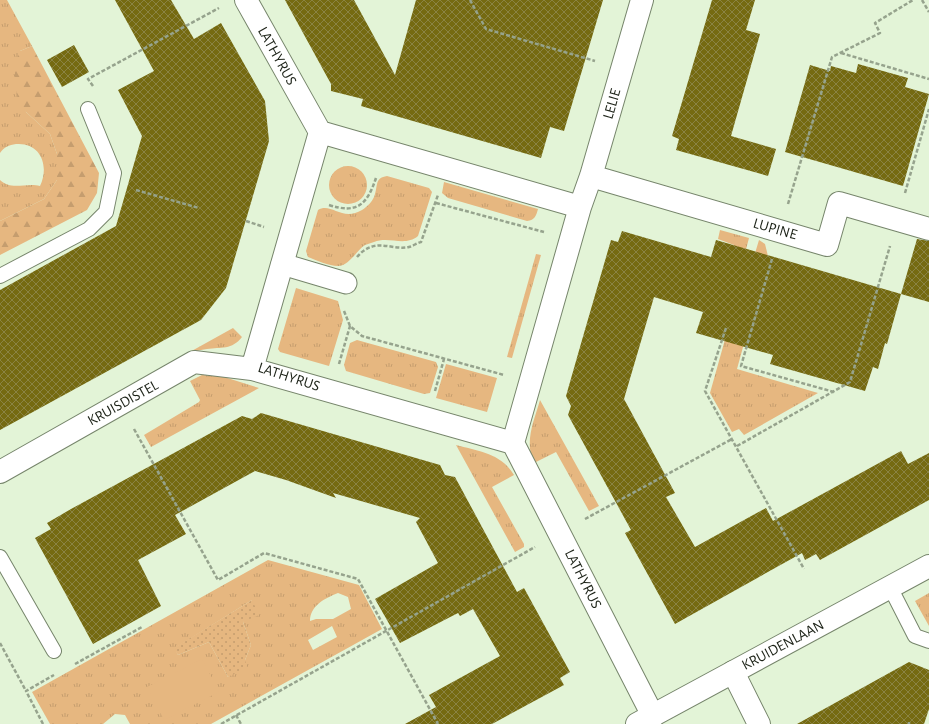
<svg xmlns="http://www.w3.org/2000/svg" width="929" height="724" font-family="'Alegreya Sans',sans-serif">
	<defs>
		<pattern id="grass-tufts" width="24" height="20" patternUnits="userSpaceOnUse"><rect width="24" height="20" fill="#e6b780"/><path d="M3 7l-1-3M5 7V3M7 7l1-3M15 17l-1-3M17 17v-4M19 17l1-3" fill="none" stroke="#c59d6e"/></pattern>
		<pattern id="forest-firs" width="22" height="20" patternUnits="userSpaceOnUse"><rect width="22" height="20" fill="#e6b780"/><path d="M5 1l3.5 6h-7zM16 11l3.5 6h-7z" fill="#c59d6e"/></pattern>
		<pattern id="park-dots" width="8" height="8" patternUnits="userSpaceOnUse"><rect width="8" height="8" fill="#e6b780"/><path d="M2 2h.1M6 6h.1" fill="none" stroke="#c59d6e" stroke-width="1.8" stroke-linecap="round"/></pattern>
		<pattern id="building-cross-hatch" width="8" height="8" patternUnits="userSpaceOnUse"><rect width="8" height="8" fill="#756a11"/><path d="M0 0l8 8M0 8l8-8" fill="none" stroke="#8a8343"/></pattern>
	</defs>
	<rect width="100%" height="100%" fill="#e3f4d7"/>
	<!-- grass -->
	<path fill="url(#grass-tufts)" fill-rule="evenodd" d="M0 0H7L32 46 20 51 26 112 50 134 57 154V180L44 199 0 221V180C11 191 27 182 40 186 50 165 40 142 16 144 9 145 4 147 0 153Z
		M329 185a19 19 0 1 1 38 0a19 19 0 1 1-38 0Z
		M387 176 429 188 432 192 418 236C405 247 389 236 374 242 371 243 368 244 365 245 357 250 349 266 338 266 329 266 316 260 308 257L306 251 318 210C331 202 342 222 362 210 367 207 374 200 375 194 378 184 375 178 387 176Z
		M444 182 538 209C536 216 535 220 527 221L448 198 442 193Z
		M720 230 749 238 744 257 753 260 759 240 765 244 768 256 737 369 818 393 744 435 739 429 732 432 710 393 738 293 723 287 734 245 718 239Z
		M536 254 541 255 512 358 507 357Z
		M296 288 338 301 343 320 329 366 280 352 278 349Z
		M233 328 242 337C232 350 221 347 207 349 201 350 194 351 188 353Z
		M357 340 436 362 438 367 430 393 424 394 346 371 344 365 350 343Z
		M446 364 497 378 487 412 436 398Z
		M202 375 221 376 259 388 151 447 144 435 199 402 200 400 190 381Z
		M540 400 599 506 589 511 556 452 534 463C524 442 534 421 540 400Z
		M456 445C478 451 501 453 514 475L492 487 524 544V547L515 552Z
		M268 560 359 585 382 629 211 724H130L125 715 115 714 103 724H50L32 692ZM338 593 348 597 351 609 333 619H316L310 621C310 606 325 598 338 593ZM252 600 243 622 251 645 245 660 228 677 209 642 178 655 175 648ZM332 626 337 637 313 650 308 640Z
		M929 593V626L915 601Z"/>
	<!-- forest -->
	<path fill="url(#forest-firs)" d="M32 46 99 173 97 193 87 210 0 255V221L44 199 57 180V154L50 134 26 112 18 100 15 83V64L20 51Z"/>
	<!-- park -->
	<path fill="url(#park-dots)" d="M252 600 259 615 243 622 251 645 245 660 247 667 228 677 209 642 178 655 174 648Z"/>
	<!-- pitch -->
	<path fill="#e6b780" d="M202 659 219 692 164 720 147 687Z"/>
	<!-- building -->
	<path fill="url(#building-cross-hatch)" d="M115 0H171L194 39 221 23 265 101 269 141 226 288 201 320 0 430V290L116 226 142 136 118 90 154 71Z
		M285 0H354L395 75 416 0H603L564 131 550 127 541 158 361 106 363 99 331 91V84Z
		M712 0H755L746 30 760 34 731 136 776 149 768 176 676 150 679 139 672 136Z
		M74 45 89 72 62 87 47 60Z
		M858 64 908 78 905 87 929 94 903 186 785 152 810 65 830 71 831 66 856 73Z
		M622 231 711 257 716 240 901 294 887 344 885 343 878 369 873 367 865 391 770 364 773 355 696 333 703 312 654 297 624 399 675 493 666 497 695 547 766 508 773 521 901 451 908 464 929 453V500L820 560 816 554 805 560 802 553 675 624 625 533 631 530 568 415 571 406 566 396 582 340 611 240 618 242Z
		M917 239 929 241V302L901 294Z
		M261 413 440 465 445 475 455 477 517 592 524 588 570 672 560 678 564 685 492 724H405L436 707 429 695 500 656 473 609 460 616 458 613 400 643 375 599 438 563 416 522 420 518 333 493 336 498 286 480 255 471 175 515 186 534 138 560 161 606 93 644 35 538 51 529 47 523 71 509 242 416 252 419Z
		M909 662 929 670V709L924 724H797Z"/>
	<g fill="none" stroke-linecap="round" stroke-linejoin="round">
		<defs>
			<path id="service" d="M0 276 89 229 106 212 114 173 88 109
				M0 557 54 651
				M890 587 915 636 929 641"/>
			<path id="pedestrian" d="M282 264 346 283"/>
			<path id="minor" d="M246 0 320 132
				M591 176 827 245 839 203 929 229
				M580 207 591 176 642 0
				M513 443 653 716
				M0 472 194 362 252 369 513 443 580 207 320 132 252 369
				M733 672 759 724"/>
			<path id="tertiary" d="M637 724 929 566"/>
		</defs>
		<!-- service casing -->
		<use href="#service" stroke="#76856b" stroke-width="16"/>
		<!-- pedestrian casing -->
		<use href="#pedestrian" stroke="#76856b" stroke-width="23"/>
		<!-- minor casing -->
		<use href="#minor" stroke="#76856b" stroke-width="24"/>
		<!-- tertiary casing -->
		<use href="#tertiary" stroke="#76856b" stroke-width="24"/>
		<!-- path -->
		<path stroke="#96a38d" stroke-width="2.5" stroke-dasharray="4 2" stroke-linecap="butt" d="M470 0 486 29 595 61
			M922 0 929 12
			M841 53 929 79
			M93 86 88 79 219 8
			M136 190 199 208
			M905 193 929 109
			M436 203 544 232
			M788 204 832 57 880 33 875 23 913 0
			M329 205C357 214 367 205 376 178
			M246 221 264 227
			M357 257C375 236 392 251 409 247 413 246 417 243 421 242L438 195
			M772 259 741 366 834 392
			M344 311 350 326 362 336 504 375
			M726 328 705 391 804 569
			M339 364 350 326
			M435 391 444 359
			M134 429 218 580 264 553 358 579 438 724
			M737 446 850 382 890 246
			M585 519 732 439
			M0 643 26 691
			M75 664 142 627
			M236 715 241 724
			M43 724 26 691 54 675
			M221 724 535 547
			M909 724V722"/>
		<!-- service -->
		<use href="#service" stroke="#fff" stroke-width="14"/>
		<!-- pedestrian -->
		<use href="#pedestrian" stroke="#fff" stroke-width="21"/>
		<!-- minor -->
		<use href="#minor" stroke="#fff" stroke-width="22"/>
		<!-- tertiary -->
		<use href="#tertiary" stroke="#fff" stroke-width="22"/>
	</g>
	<g text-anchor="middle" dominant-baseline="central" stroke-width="4" stroke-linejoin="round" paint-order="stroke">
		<!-- street labels -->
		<g font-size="15" fill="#1c2217" stroke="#fff">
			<text transform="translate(277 56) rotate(61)">LATHYRUS</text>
			<text transform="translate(612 104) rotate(-74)">LELIE</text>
			<text transform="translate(775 229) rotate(16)">LUPINE</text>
			<text transform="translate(289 377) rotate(18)">LATHYRUS</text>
			<text transform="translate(123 403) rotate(-29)">KRUISDISTEL</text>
			<text transform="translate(583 579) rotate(63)">LATHYRUS</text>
			<text transform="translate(783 645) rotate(-28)">KRUIDENLAAN</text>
		</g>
	</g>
</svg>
